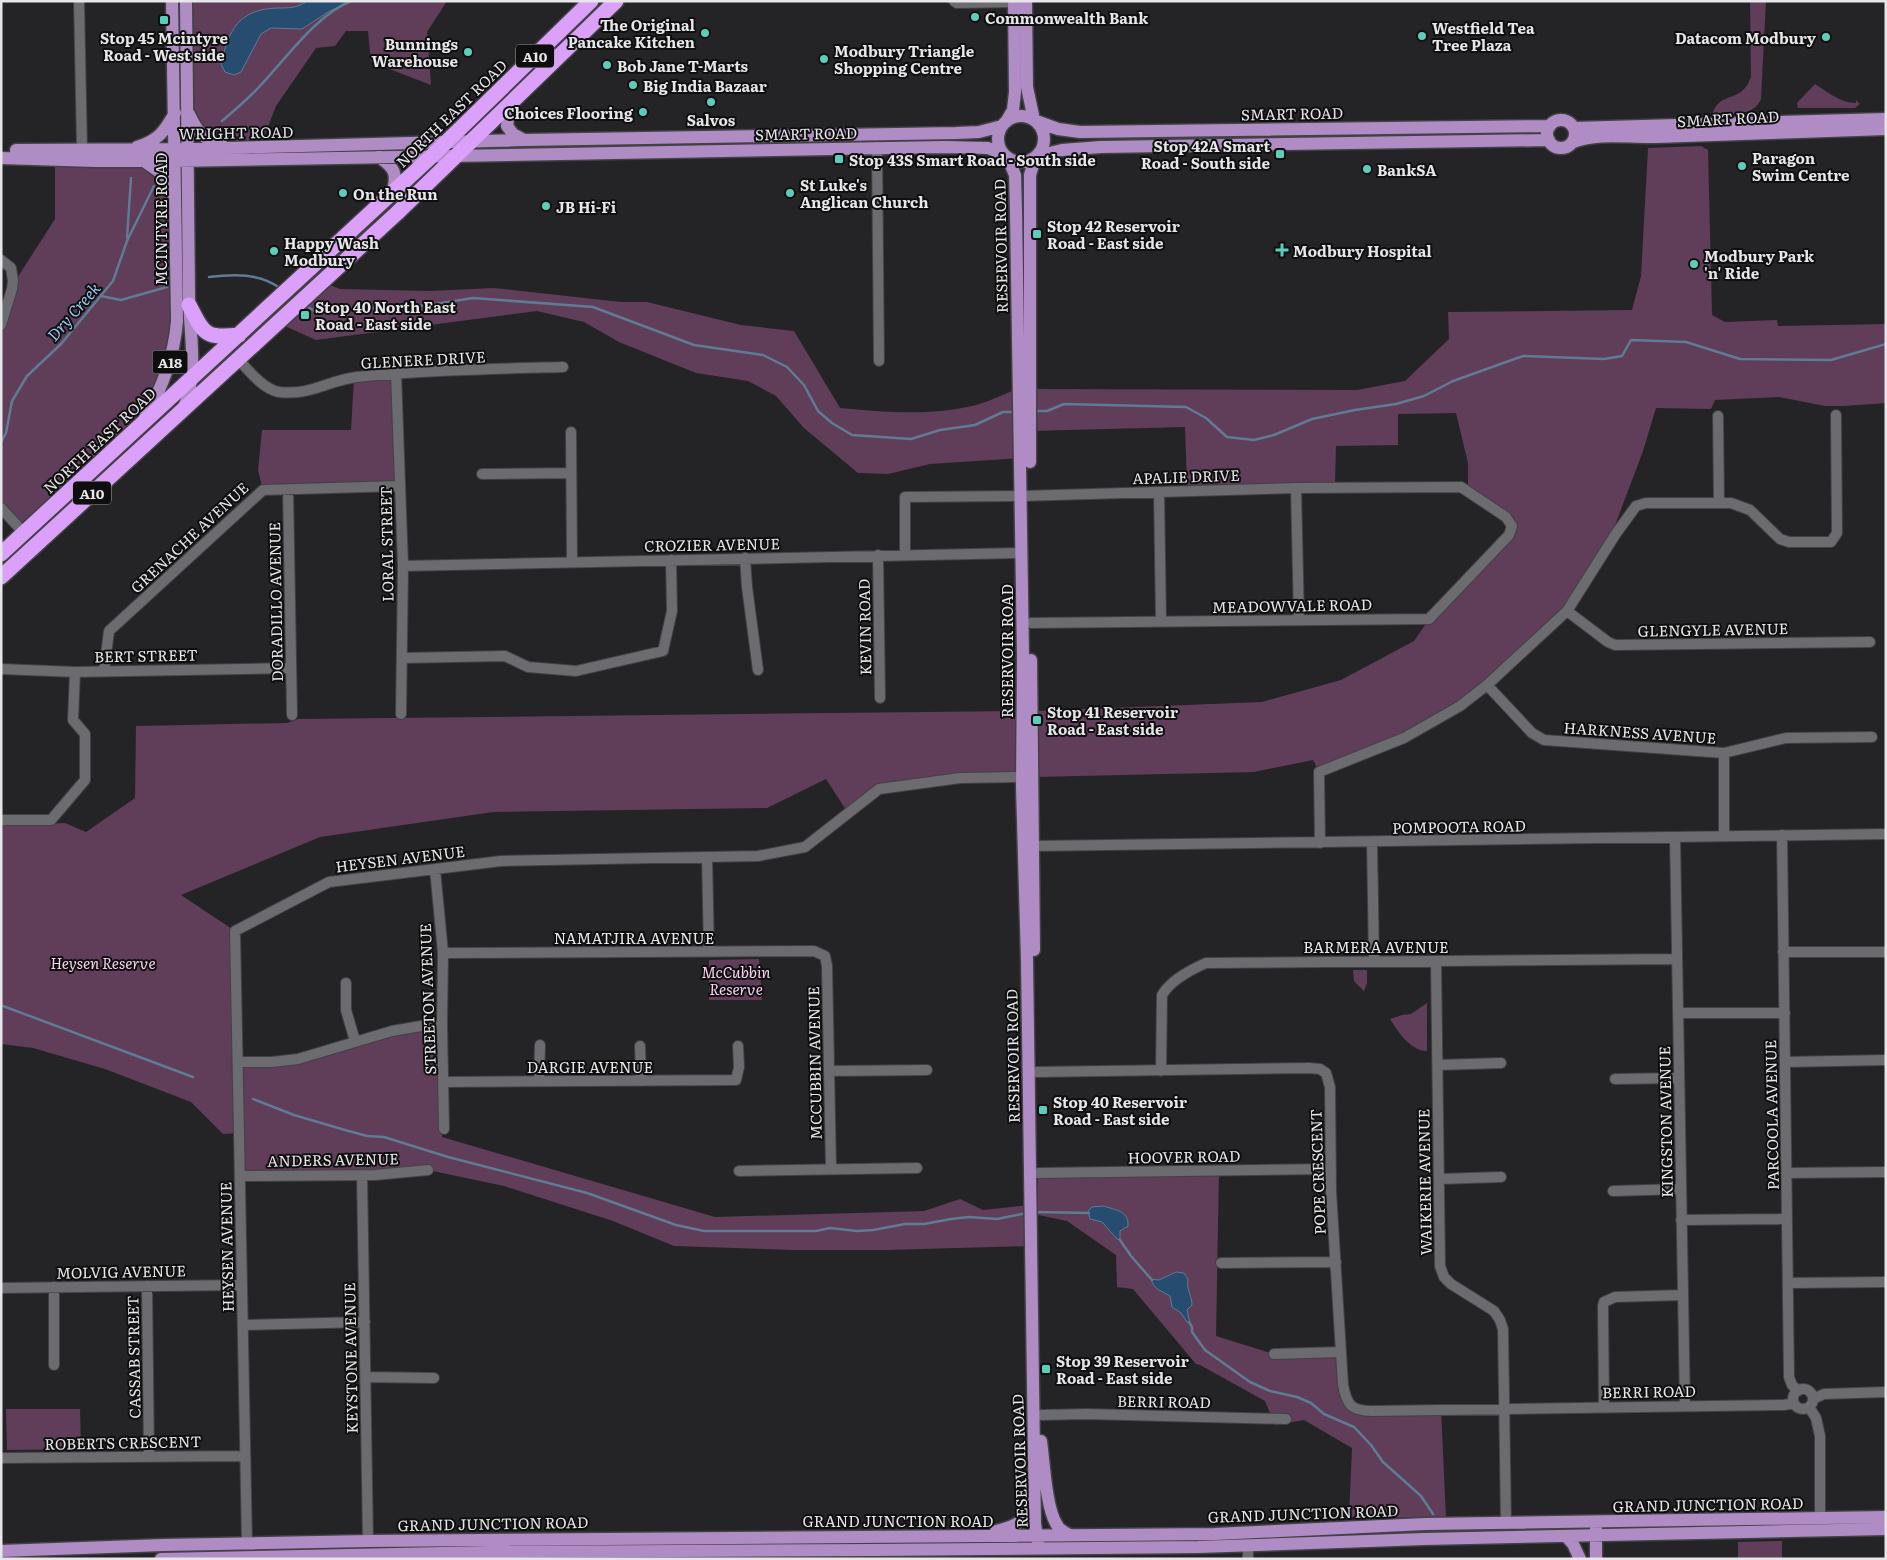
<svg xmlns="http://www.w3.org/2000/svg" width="1887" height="1560" font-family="Literata,serif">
	<rect width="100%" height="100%" fill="#242427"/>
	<!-- green -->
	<path fill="#603d59" d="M186 1H447L427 32 431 85 371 62 368 31H346L335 46 316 48 276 106 262 142 217 143 187 110Z
		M1750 1H1766L1761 99C1753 118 1729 113 1712 114 1720 93 1734 101 1745 88 1748 85 1749 81 1751 77Z
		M1815 84C1827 92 1841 103 1856 103V100L1860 104 1855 108H1798L1797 103Z
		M1701 146 1708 150 1712 315 1725 322 1777 320 1778 326 1886 324V403L1844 406H1825L1779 397 1715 400 1711 409 1656 408 1643 451 1614 528 1564 607 1487 681 1404 738 1319 772 1313 760 1254 772 1035 777V711L1262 702 1341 680 1414 641 1432 615 1512 526 1514 517 1468 485V463L1456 413 1398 414V445L1336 446 1335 483 1187 485 1185 427 1030 431V389L1357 390 1405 381 1449 339 1448 312 1632 310 1641 276 1648 148Z
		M55 160 150 164 175 197 171 346 139 428 24 533 1 510V315L12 286 55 219Z
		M322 282 340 289 430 291 494 288 621 302H647L741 325 794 331 840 408C884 412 928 416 972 406 988 402 1004 394 1019 388L1021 458 930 464 888 474 858 473 804 428 776 396 748 381 696 373 619 342 584 322 537 311 316 340 278 323Z
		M396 373 400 486 263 490 258 470 262 430H351L354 377Z
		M1022 711V777L879 789 848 813 826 779 767 808 493 812 320 837 181 895 235 931 239 1062 298 1059 427 1025 442 1024V1137L715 1217 924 1211 960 1199 983 1210 1030 1205 1031 1246 888 1250H794L674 1246 613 1221 504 1186 428 1170 240 1176 239 1133 223 1134 191 1102 105 1069 33 1048 1 1044V826L65 823 86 832 135 798 136 726 287 723 298 719Z
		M759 959 762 1000H709V960Z
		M1353 970H1367V983L1364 991 1354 981Z
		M1427 1003V1051C1411 1051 1398 1032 1390 1019L1402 1015 1411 1014Z
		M1219 1171 1216 1336 1274 1354 1341 1352 1352 1407 1441 1409 1446 1518 1349 1517 1352 1448 1304 1420 1275 1425 1265 1401 1200 1365 1196 1364 1133 1289 1117 1287 1116 1255 1067 1221 1038 1215V1173Z
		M6 1409H80L81 1449 7 1450Z
		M1782 1541V1559H1738V1542Z"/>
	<!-- water -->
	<path fill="#264d6f" stroke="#607b94" d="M307 1H351L328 12 302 29 271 28 261 34 241 72 234 75 225 72 221 64C229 30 238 9 278 8 289 8 298 8 307 1Z
		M1104 1206C1114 1210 1129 1210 1128 1226L1120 1231V1240L1117 1239 1102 1222 1090 1219 1088 1211 1092 1207Z
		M1176 1272 1184 1273 1188 1279C1186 1290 1192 1295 1192 1305L1187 1310 1190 1323 1187 1322 1181 1313 1172 1307 1170 1296C1162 1291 1154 1290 1151 1279L1159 1280Z"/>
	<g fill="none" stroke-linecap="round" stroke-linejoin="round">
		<!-- stream -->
		<path stroke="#607b94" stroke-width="2.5" d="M222 121C235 110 248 99 259 87 285 60 316 15 351 1
			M127 238 131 178
			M209 277C234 274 259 273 280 288
			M101 296 121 300 167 287
			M305 305 316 312 345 308H391L429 305 473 298 593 307 694 345 763 355 787 367 804 385 818 411 832 423 852 435 911 439 940 430 975 425 1003 412H1015
			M1033 411H1047L1064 404 1186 407 1206 418 1227 437 1254 440 1274 435 1312 419 1355 410 1396 404 1424 396 1453 381 1523 356 1604 359 1622 356 1631 340 1686 342 1740 359 1831 360 1886 344
			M1 442 6 433 12 401 27 376 61 344 113 281 127 241 154 186
			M3 1006 193 1077
			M253 1099 294 1115 345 1130 367 1136 384 1137 448 1157 587 1193 676 1225 704 1231H816L830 1228 857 1231 873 1230 905 1224H924L951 1219 969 1217 997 1219 1027 1213
			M1035 1212 1089 1213
			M1120 1240 1131 1256 1152 1280
			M1189 1322 1192 1327V1332L1205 1350 1250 1382 1270 1391 1297 1397 1311 1403 1324 1414 1354 1427 1371 1445 1383 1462 1421 1496 1433 1514"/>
		<defs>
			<path id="minor" d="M79 1 82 149
				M954 1 957 3 1014 2
				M877 147 879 361
				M1 260 11 268 13 281 12 289 1 325
				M238 359C249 371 263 389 279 392 310 396 329 380 357 377 425 370 495 369 563 367
				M396 373 403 566 401 714
				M1718 416 1719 502
				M571 432 572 562
				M482 474 571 473
				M1296 488 1299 620
				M288 489 292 715
				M1159 492 1161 621
				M1 508 24 533
				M878 555 880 698
				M905 555V497L1021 496 1296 488 1461 487 1506 517 1512 526 1509 535 1429 619 1031 623
				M745 558 747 587 758 670
				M403 566 1022 553
				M1567 611 1608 642 1615 645 1870 642
				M402 658 505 656 528 667 576 671 663 651 672 611 671 560
				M1 669 75 672 291 668
				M104 671 109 631 263 490 400 486
				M1487 685 1532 733 1544 740 1724 753 1786 738 1872 737
				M1724 753V836
				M1 820H51L85 780V734L73 720 75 672
				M1782 835 1789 1377 1792 1385 1798 1391
				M1675 837 1685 1406
				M1372 842 1374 961
				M1320 843 1319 772 1404 738 1460 706 1487 685 1567 611 1615 535 1636 506 1646 503H1731L1750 510 1780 539 1789 542H1831L1837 533 1836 415
				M1033 846 1886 834
				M707 857 709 951
				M435 869 443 953 442 1024 444 1129
				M1783 952H1886
				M443 953 814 951 825 956 827 966 831 1168
				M1436 961 1440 1266 1444 1277 1451 1284 1494 1311 1500 1320 1503 1329 1506 1524
				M346 983V1010L355 1041
				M1678 1013H1785
				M640 1046 641 1081
				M239 1062H272L298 1059 392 1031 427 1025 442 1024
				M1785 1062 1886 1060
				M1438 1065 1501 1063
				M829 1071 927 1070
				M1161 1071 1162 995C1171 980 1190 970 1206 963L1677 959
				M1036 1072 1309 1068 1320 1069 1326 1073 1330 1087 1331 1191 1343 1385C1347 1405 1351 1411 1372 1411L1784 1405 1794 1403
				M1615 1079 1679 1078
				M539 1081 540 1045
				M444 1082 736 1080 739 1067 738 1046
				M739 1171 917 1168
				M1038 1173 1330 1169
				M1786 1173 1886 1172
				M362 1175 368 1541
				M240 1176 375 1175 428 1170
				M1439 1179 1501 1177
				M1613 1191 1681 1189
				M1681 1220 1787 1219
				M1221 1263 1336 1262
				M1788 1283 1886 1282
				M147 1286 149 1457
				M54 1287V1365
				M1 1288 242 1285
				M243 1325 365 1322
				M1274 1354 1341 1352
				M366 1377 434 1378
				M1793 1399a10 10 0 1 1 20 0a10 10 0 1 1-20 0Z
				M1813 1399 1824 1394 1886 1392
				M1604 1407 1603 1306 1604 1302 1615 1297 1683 1295
				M1809 1407 1816 1418 1820 1436V1518
				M1041 1415 1086 1414 1286 1419
				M1 1458 245 1456
				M247 1543 235 931 329 882 501 861 758 856 805 847 879 789 960 778 1022 777
				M1248 1545V1559"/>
			<path id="major" d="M1026 1 1027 87 1034 120
				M510 105 507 126 513 134 524 140
				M189 114C197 131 203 140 222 145
				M998 139a23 23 0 1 1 46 0a23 23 0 1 1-46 0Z
				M1547 134a14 14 0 1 1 28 0a14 14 0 1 1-28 0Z
				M1036 121 1058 129 1080 132 1550 126
				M1006 122 1013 110 1015 92 1014 1
				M1574 128 1886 119
				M1573 142C1600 132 1628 138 1656 137 1733 135 1809 131 1886 129
				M137 147C159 140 164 132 175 113
				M16 150 188 149 524 140 956 133 979 132 1002 126
				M1037 156 1062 150 1101 147 1549 140
				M379 157C395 168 398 174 392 193
				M1 158 95 161H175L945 147 988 148 1003 154
				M1008 158 1015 175 1016 211 1023 656 1022 787 1027 960 1035 1524 1038 1543
				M144 161 164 175 173 194
				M184 407C199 373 189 331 189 294 188 197 187 99 186 1
				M145 417C163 387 174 356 177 321L172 1
				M1030 462V175L1035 158
				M1031 660 1034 950
				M1041 1441C1044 1462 1046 1509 1057 1525 1059 1530 1065 1532 1069 1535
				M996 1531C1018 1526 1025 1522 1031 1499
				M1566 1536 1573 1544 1580 1559
				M1 1551 163 1545 368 1541 1215 1534 1425 1524 1886 1517
				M161 1559 490 1552 873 1550 1198 1547 1424 1539 1886 1529
				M1596 1559V1527"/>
			<path id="highway" d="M189 305C204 334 205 339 239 335
				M1 554 433 155 591 1
				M1 577 397 213 616 1"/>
		</defs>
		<!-- minor casing -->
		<use href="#minor" stroke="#424144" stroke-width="12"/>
		<!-- major casing -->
		<use href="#major" stroke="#424144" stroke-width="15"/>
		<!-- highway casing -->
		<use href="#highway" stroke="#424144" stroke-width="18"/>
		<!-- minor -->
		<use href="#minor" stroke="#6c6c70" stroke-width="10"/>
		<!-- major -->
		<use href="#major" stroke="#af8cc3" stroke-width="12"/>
		<!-- highway -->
		<use href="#highway" stroke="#dba1fa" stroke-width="15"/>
	</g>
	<!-- markers -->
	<g fill="#5bcebb" stroke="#0e0e0f" stroke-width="2">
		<circle cx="975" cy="17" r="5"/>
		<rect x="159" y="15" width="10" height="10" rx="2.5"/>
		<circle cx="705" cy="33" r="5"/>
		<circle cx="1422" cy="36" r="5"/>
		<circle cx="1826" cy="37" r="5"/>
		<circle cx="468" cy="52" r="5"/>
		<circle cx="824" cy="59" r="5"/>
		<circle cx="607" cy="65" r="5"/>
		<circle cx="633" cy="85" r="5"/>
		<circle cx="711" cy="102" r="5"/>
		<circle cx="643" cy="112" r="5"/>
		<rect x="1275" y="149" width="10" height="10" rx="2.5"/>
		<rect x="834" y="154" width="10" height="10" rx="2.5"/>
		<circle cx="1742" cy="166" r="5"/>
		<circle cx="1367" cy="169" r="5"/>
		<circle cx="343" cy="193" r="5"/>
		<circle cx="790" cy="193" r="5"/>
		<circle cx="546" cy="206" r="5"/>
		<rect x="1032" y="229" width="10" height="10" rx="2.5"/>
		<path d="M1279.5 242.5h5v5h5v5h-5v5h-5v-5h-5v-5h5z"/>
		<circle cx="274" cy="251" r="5"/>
		<circle cx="1694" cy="264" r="5"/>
		<rect x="300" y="310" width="10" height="10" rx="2.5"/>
		<rect x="1032" y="715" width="10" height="10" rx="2.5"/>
		<rect x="1038" y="1105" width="10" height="10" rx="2.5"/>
		<rect x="1041" y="1364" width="10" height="10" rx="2.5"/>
	</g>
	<g text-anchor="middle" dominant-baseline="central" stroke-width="4" stroke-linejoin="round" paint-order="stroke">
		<!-- shield labels -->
		<g fill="#0e0e0f" stroke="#a6a6a8" stroke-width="1">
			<rect x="516" y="44.5" width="38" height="23" rx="4"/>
			<rect x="152.5" y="350.5" width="35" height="23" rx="4"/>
			<rect x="73" y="481.5" width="38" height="23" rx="4"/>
		</g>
		<g font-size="14" font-weight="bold" fill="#e7e7e9">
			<text x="535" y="56">A10</text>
			<text x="170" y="362">A18</text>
			<text x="92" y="493">A10</text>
		</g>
		<!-- poi labels -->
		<g font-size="15" font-weight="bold" fill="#e7e7e9" stroke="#0e0e0f" text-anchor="start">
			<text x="985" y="17">Commonwealth Bank</text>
			<text x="695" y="24" text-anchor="end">The Original<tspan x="695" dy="17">Pancake Kitchen</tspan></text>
			<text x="1432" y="27">Westfield Tea<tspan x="1432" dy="17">Tree Plaza</tspan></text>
			<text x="164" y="37" text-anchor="middle">Stop 45 Mcintyre<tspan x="164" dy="17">Road - West side</tspan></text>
			<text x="1816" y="37" text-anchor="end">Datacom Modbury</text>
			<text x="458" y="43" text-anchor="end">Bunnings<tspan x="458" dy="17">Warehouse</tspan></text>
			<text x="834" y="50">Modbury Triangle<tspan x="834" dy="17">Shopping Centre</tspan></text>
			<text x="617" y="65">Bob Jane T-Marts</text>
			<text x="643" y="85">Big India Bazaar</text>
			<text x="633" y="112" text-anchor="end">Choices Flooring</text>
			<text x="711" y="119" text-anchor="middle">Salvos</text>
			<text x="1270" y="145" text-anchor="end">Stop 42A Smart<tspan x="1270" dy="17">Road - South side</tspan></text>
			<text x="1752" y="157">Paragon<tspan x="1752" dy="17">Swim Centre</tspan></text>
			<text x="849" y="159">Stop 43S Smart Road - South side</text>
			<text x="1377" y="169">BankSA</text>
			<text x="800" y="184">St Luke's<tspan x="800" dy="17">Anglican Church</tspan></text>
			<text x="353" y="193">On the Run</text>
			<text x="556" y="206">JB Hi-Fi</text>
			<text x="1047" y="225">Stop 42 Reservoir<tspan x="1047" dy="17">Road - East side</tspan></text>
			<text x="284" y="242">Happy Wash<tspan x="284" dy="17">Modbury</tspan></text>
			<text x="1293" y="250">Modbury Hospital</text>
			<text x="1704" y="255">Modbury Park<tspan x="1704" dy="17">'n' Ride</tspan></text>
			<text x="315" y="306">Stop 40 North East<tspan x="315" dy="17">Road - East side</tspan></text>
			<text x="1047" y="711">Stop 41 Reservoir<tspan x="1047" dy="17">Road - East side</tspan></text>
			<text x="1053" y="1101">Stop 40 Reservoir<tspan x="1053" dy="17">Road - East side</tspan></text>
			<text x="1056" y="1360">Stop 39 Reservoir<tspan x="1056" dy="17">Road - East side</tspan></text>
		</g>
		<!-- street labels -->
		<g font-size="15" fill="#e7e7e9" stroke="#0e0e0f">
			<text transform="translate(451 113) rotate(-44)">NORTH EAST ROAD</text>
			<text transform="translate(1292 113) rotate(-1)">SMART ROAD</text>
			<text transform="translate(1728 118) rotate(-3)">SMART ROAD</text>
			<text transform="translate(236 132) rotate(-1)">WRIGHT ROAD</text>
			<text transform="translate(806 133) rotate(-1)">SMART ROAD</text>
			<text transform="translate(160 219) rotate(-90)">MCINTYRE ROAD</text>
			<text transform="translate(1000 246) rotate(-91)">RESERVOIR ROAD</text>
			<text transform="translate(423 359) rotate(-3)">GLENERE DRIVE</text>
			<text transform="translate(99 440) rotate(-43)">NORTH EAST ROAD</text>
			<text transform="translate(1186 476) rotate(-2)">APALIE DRIVE</text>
			<text transform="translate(189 537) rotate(-43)">GRENACHE AVENUE</text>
			<text transform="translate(386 544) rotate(-91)">LORAL STREET</text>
			<text transform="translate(712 544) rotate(-1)">CROZIER AVENUE</text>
			<text transform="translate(275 602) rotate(-91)">DORADILLO AVENUE</text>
			<text transform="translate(1292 605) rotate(-1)">MEADOWVALE ROAD</text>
			<text transform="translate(864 627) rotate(-91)">KEVIN ROAD</text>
			<text transform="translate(1713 629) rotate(-1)">GLENGYLE AVENUE</text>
			<text transform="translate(1006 651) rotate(-90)">RESERVOIR ROAD</text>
			<text transform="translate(146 655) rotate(-1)">BERT STREET</text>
			<text transform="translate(1640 732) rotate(4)">HARKNESS AVENUE</text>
			<text transform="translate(1459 826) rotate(-1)">POMPOOTA ROAD</text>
			<text transform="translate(400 858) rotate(-7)">HEYSEN AVENUE</text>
			<text x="634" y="937">NAMATJIRA AVENUE</text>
			<text x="1376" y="946">BARMERA AVENUE</text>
			<text transform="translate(427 999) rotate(-92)">STREETON AVENUE</text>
			<text transform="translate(1012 1056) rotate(-91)">RESERVOIR ROAD</text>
			<text transform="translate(814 1063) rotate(-91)">MCCUBBIN AVENUE</text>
			<text x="590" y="1066">DARGIE AVENUE</text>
			<text transform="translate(1771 1115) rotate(-91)">PARCOOLA AVENUE</text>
			<text transform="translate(1665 1122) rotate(-91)">KINGSTON AVENUE</text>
			<text transform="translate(1184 1156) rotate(-1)">HOOVER ROAD</text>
			<text transform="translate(333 1159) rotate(-1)">ANDERS AVENUE</text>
			<text transform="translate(1317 1172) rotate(-92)">POPE CRESCENT</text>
			<text transform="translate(1424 1182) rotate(-91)">WAIKERIE AVENUE</text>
			<text transform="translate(226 1247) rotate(-91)">HEYSEN AVENUE</text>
			<text transform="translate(121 1271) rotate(-1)">MOLVIG AVENUE</text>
			<text transform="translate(133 1357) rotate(-91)">CASSAB STREET</text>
			<text transform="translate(350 1358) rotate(-91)">KEYSTONE AVENUE</text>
			<text transform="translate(1649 1391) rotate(-1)">BERRI ROAD</text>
			<text transform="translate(1164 1401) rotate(1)">BERRI ROAD</text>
			<text transform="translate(123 1442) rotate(-1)">ROBERTS CRESCENT</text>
			<text transform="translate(1019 1461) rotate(-92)">RESERVOIR ROAD</text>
			<text transform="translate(1708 1504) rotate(-1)">GRAND JUNCTION ROAD</text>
			<text transform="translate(1303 1513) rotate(-2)">GRAND JUNCTION ROAD</text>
			<text x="898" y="1520">GRAND JUNCTION ROAD</text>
			<text transform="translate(493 1523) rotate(-1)">GRAND JUNCTION ROAD</text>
		</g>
		<!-- park labels -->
		<g font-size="15" font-style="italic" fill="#fad1f0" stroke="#0e0e0f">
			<text x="103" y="962">Heysen Reserve</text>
			<text x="736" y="971">McCubbin<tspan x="736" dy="17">Reserve</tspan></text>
		</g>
		<!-- water labels -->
		<g font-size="16" font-style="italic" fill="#96c7f4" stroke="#0e0e0f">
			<text transform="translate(73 311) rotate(-49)">Dry Creek</text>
		</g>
	</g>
	<!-- border -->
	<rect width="1887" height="1560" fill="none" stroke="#e7e7e9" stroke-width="5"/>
</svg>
